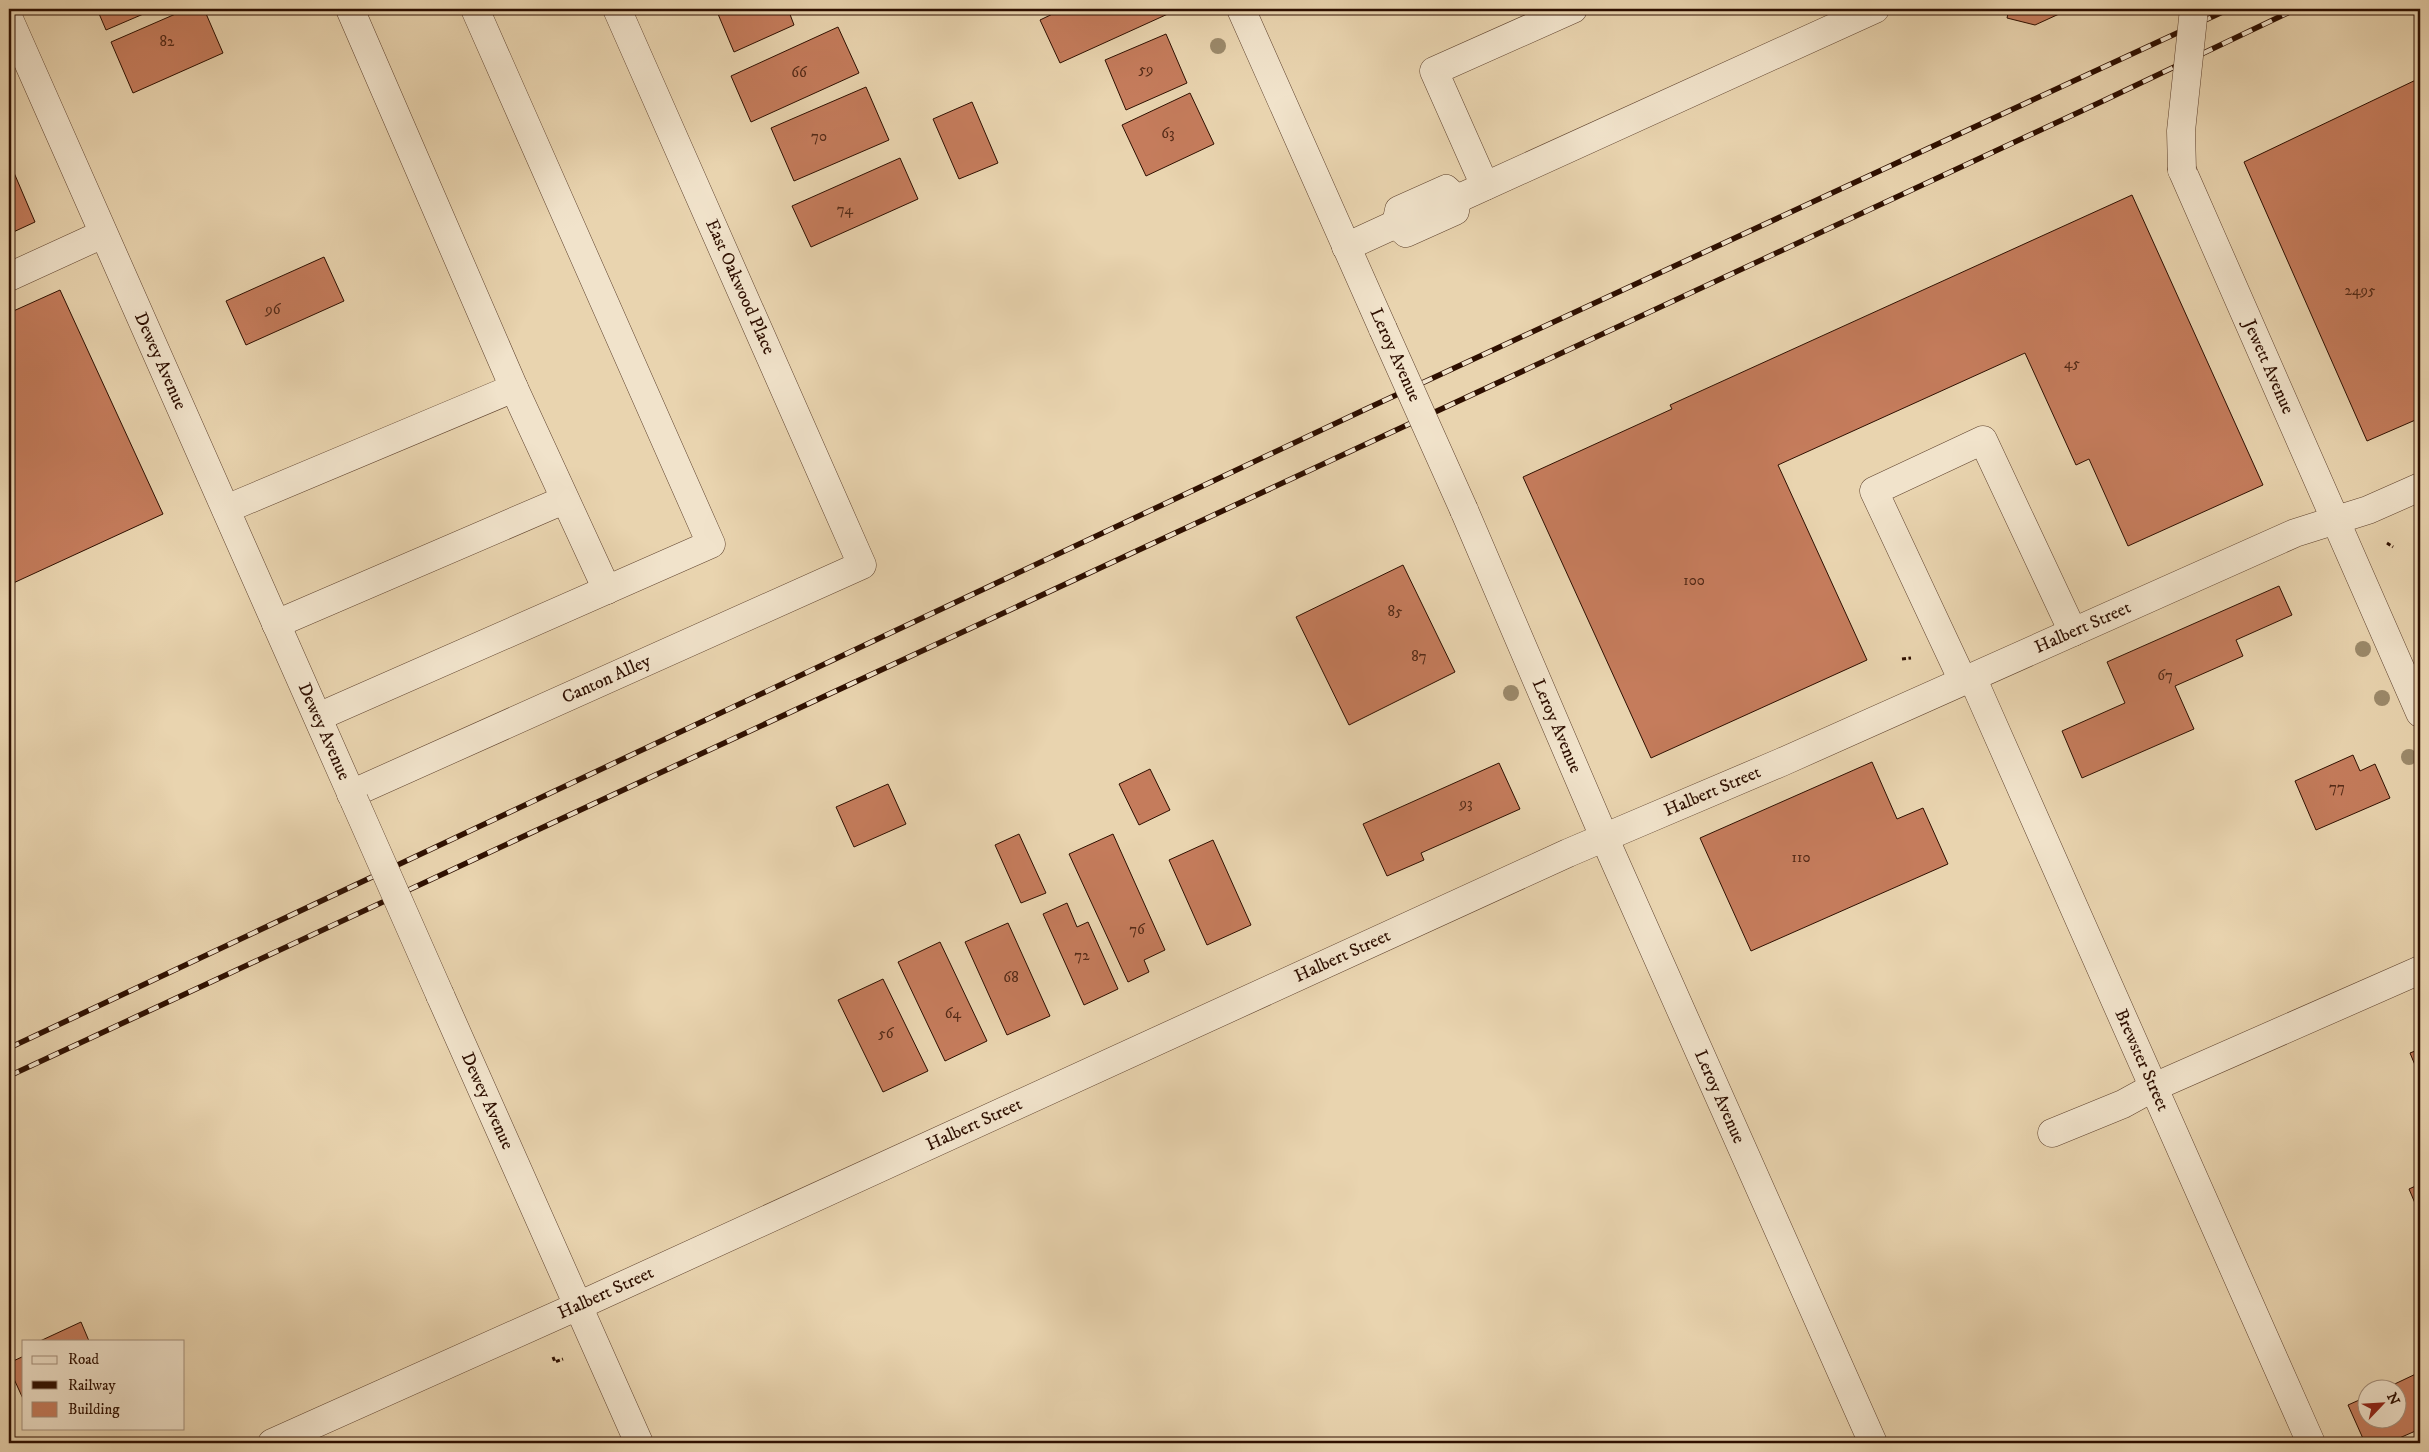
<svg xmlns="http://www.w3.org/2000/svg" width="2429" height="1452" font-family="'IM FELL DW Pica',serif">
	<rect width="100%" height="100%" fill="#e9d4af"/>
	<filter id="stains"><feTurbulence type="fractalNoise" baseFrequency=".004" numOctaves="4"/><feColorMatrix values="0 0 0 0 .2 0 0 0 0 .09 0 0 0 0 .02 0 0 0 .5 -.17"/></filter>
	<radialGradient id="worn" r=".72"><stop offset=".6" stop-color="#630" stop-opacity="0"/><stop offset="1" stop-color="#630" stop-opacity=".3"/></radialGradient>
	<!-- building -->
	<path fill="#c57c5c" stroke="#2e0f00" d="M97 9H155L106 30Z
		M187 9H204L223 53 133 93 111 42Z
		M730 9H788L794 25 734 52 718 14Z
		M1063 9H1167L1170 13 1060 63 1040 20Z
		M2009 9H2070L2035 25 2007 18Z
		M838 27 859 73 751 122 731 76Z
		M1166 34 1187 83 1126 110 1105 60Z
		M2420 78V418L2367 441 2244 162Z
		M866 87 889 140 794 181 771 128Z
		M1190 93 1214 144 1146 176 1122 125Z
		M972 102 998 163 959 179 933 119Z
		M900 158 918 199 811 247 792 206Z
		M9 161 35 222 9 234Z
		M2132 195 2263 485 2128 546 2089 459 2076 465 2025 353 1778 465 1867 660 1651 758 1523 477 1672 409 1670 405Z
		M324 257 344 301 246 345 226 301Z
		M60 290 163 514 9 585V313Z
		M1403 565 1455 672 1349 725 1296 617Z
		M2279 586 2292 615 2236 640 2243 656 2175 686 2194 729 2082 778 2062 731 2125 703 2107 662Z
		M2353 755 2360 771 2375 764 2390 798 2316 830 2295 781Z
		M1872 762 1897 819 1923 808 1948 864 1751 951 1700 838Z
		M1499 763 1520 809 1421 853 1424 860 1387 876 1363 824Z
		M1150 769 1170 810 1139 825 1119 784Z
		M888 784 906 824 854 847 836 807Z
		M1019 834 1046 893 1021 903 995 845Z
		M1113 834 1165 950 1144 960 1149 972 1128 982 1069 854Z
		M1213 840 1251 925 1207 945 1169 860Z
		M1067 903 1077 927 1088 922 1118 989 1084 1005 1043 914Z
		M1008 923 1050 1016 1007 1035 965 942Z
		M940 942 987 1041 945 1061 898 962Z
		M883 979 928 1071 883 1092 838 1000Z
		M2420 1049V1077L2410 1053Z
		M2420 1184V1215L2409 1189Z
		M81 1322 89 1341H40Z
		M24 1356V1401L9 1368V1363Z
		M2420 1372V1429L2388 1443H2365L2348 1405 2366 1397V1420H2396V1390H2382Z"/>
	<g fill="none" stroke-linecap="round" stroke-linejoin="round">
		<defs>
			<g id="minor">
				<path d="M350 9 514 388 607 590"/>
				<path d="M1241 9 1383 329"/>
				<path id="s1" d="M9 19 354 800"/>
				<path id="s2" d="M2182 170 2420 713"/>
				<path d="M1485 186 1434 71 1573 9"/>
				<path d="M1457 199 1875 9"/>
				<path d="M1396 224 1399 210 1446 189 1457 199"/>
				<path d="M1396 224 1406 233 1455 211 1457 199"/>
				<path d="M1346 247 1396 224"/>
				<path d="M9 277 103 234"/>
				<path d="M226 509 514 388"/>
				<path id="s3" d="M1464 510 1604 837 1873 1443"/>
				<path d="M276 624 564 500"/>
				<path id="s4" d="M1972 677 2311 1443"/>
				<path d="M1963 681 1874 491 1983 440 2073 632"/>
				<path d="M318 717 711 544 475 9"/>
				<path id="s5" d="M351 794 862 565 617 9"/>
				<path id="s6" d="M440 995 639 1443"/>
				<path d="M2052 1133 2123 1104 2154 1087 2420 970"/>
				<path id="s7" d="M272 1443 578 1306 1568 853 1782 762 2295 533 2368 510 2420 487"/>
			</g>
		</defs>
		<!-- minor casing -->
		<use href="#minor" stroke="#5d402c" stroke-width="29"/>
		<!-- path -->
		<path stroke="#2e0f00" stroke-width="3" stroke-dasharray="4 2.5" stroke-linecap="butt" d="M2387 543 2393 547
			M1902 659 1911 658
			M553 1357 555 1362 563 1359
			M1822 1442 1825 1443"/>
		<!-- minor -->
		<use href="#minor" stroke="#f1e3cb" stroke-width="28"/>
		<defs>
			<path id="rail" d="M9 1048 1366 409 2229 9
				M9 1076 2105 100 2296 9"/>
		</defs>
		<!-- rail casing -->
		<use href="#rail" stroke="#2e0f00" stroke-width="5.5"/>
		<!-- rail -->
		<use href="#rail" stroke="#f1e3cb" stroke-width="4" stroke-dasharray="11" stroke-linecap="butt"/>
		<defs>
			<path id="minor-bridge" d="M2182 170 2181 131 2194 9
				M1383 329 1464 510
				M354 800 440 995"/>
		</defs>
		<!-- minor-bridge casing -->
		<use href="#minor-bridge" stroke="#5d402c" stroke-width="29" stroke-linecap="butt"/>
		<!-- minor-bridge -->
		<use href="#minor-bridge" stroke="#f1e3cb" stroke-width="28"/>
	</g>
	<!-- trees -->
	<g fill="#9b896a">
		<circle cx="1218" cy="46" r="8"/>
		<circle cx="2363" cy="649" r="8"/>
		<circle cx="1511" cy="693" r="8"/>
		<circle cx="2382" cy="698" r="8"/>
		<circle cx="2409" cy="757" r="8"/>
	</g>
	<g text-anchor="middle" dominant-baseline="central" stroke-width="5" stroke-linejoin="round" paint-order="stroke">
		<!-- number labels -->
		<g font-size="15" fill="#542a17">
			<text x="167" y="41">82</text>
			<text x="1146" y="69">59</text>
			<text x="799" y="72">66</text>
			<text x="1168" y="133">63</text>
			<text x="819" y="136">70</text>
			<text x="845" y="209">74</text>
			<text x="2360" y="290">2495</text>
			<text x="273" y="309">96</text>
			<text x="2072" y="363">45</text>
			<text x="1694" y="580">100</text>
			<text x="1395" y="611">85</text>
			<text x="1419" y="656">87</text>
			<text x="2165" y="675">67</text>
			<text x="2337" y="787">77</text>
			<text x="1466" y="803">93</text>
			<text x="1801" y="857">110</text>
			<text x="1137" y="929">76</text>
			<text x="1082" y="955">72</text>
			<text x="1011" y="977">68</text>
			<text x="953" y="1013">64</text>
			<text x="886" y="1033">56</text>
		</g>
		<!-- street labels -->
		<g font-size="18" fill="#2e0f00" stroke="#f1e3cb">
			<text transform="translate(740 287) rotate(66)">East Oakwood Place</text>
			<text transform="translate(1395 355) rotate(66)">Leroy Avenue</text>
			<text stroke="none"><textPath href="#s1" startOffset="374">Dewey Avenue</textPath></text>
			<text stroke="none"><textPath href="#s2" startOffset="215">Jewett Avenue</textPath></text>
			<text stroke="none"><textPath href="#s7" startOffset="1986">Halbert Street</textPath></text>
			<text stroke="none"><textPath href="#s5" startOffset="280">Canton Alley</textPath></text>
			<text stroke="none"><textPath href="#s3" startOffset="235">Leroy Avenue</textPath></text>
			<text stroke="none"><textPath href="#s1" startOffset="779">Dewey Avenue</textPath></text>
			<text stroke="none"><textPath href="#s7" startOffset="1581">Halbert Street</textPath></text>
			<text stroke="none"><textPath href="#s7" startOffset="1176">Halbert Street</textPath></text>
			<text stroke="none"><textPath href="#s4" startOffset="419">Brewster Street</textPath></text>
			<text stroke="none"><textPath href="#s3" startOffset="640">Leroy Avenue</textPath></text>
			<text stroke="none"><textPath href="#s6" startOffset="116">Dewey Avenue</textPath></text>
			<text stroke="none"><textPath href="#s7" startOffset="771">Halbert Street</textPath></text>
			<text stroke="none"><textPath href="#s7" startOffset="366">Halbert Street</textPath></text>
		</g>
	</g>
	<!-- margin -->
	<rect width="2429" height="1452" fill="none" stroke="#e9d4af" stroke-width="30"/>
	<rect x="10" y="10" width="2409" height="1432" fill="none" stroke="#2e0f00" stroke-width="2.5"/>
	<rect x="15" y="15" width="2399" height="1422" fill="none" stroke="#2e0f00"/>
	<!-- legend -->
	<rect x="22" y="1340" width="162" height="90" fill="#f1e3cb" stroke="#a38e7a"/>
	<rect x="32" y="1356" width="25" height="8" fill="#f1e3cb" stroke="#a38e7a"/>
	<text x="68" y="1364" font-size="15" fill="#2e0f00">Road</text>
	<rect x="32" y="1381" width="25" height="8" fill="#2e0f00" stroke="#a38e7a"/>
	<text x="68" y="1390" font-size="15" fill="#2e0f00">Railway</text>
	<rect x="32" y="1402" width="25" height="15" fill="#c57c5c" stroke="#a38e7a"/>
	<text x="68" y="1414" font-size="15" fill="#2e0f00">Building</text>
	<!-- north arrow -->
	<g transform="translate(2382 1404) rotate(65)"><circle r="24" fill="#f1e3cb" stroke="#a38e7a"/>
	<path d="M0-4L9 19L0 12L-9 19Z" fill="#8f2418"/>
	<text y="-8" font-size="14" font-weight="bold" text-anchor="middle" fill="#2e0f00">N</text>
	</g>
	<rect width="100%" height="100%" filter="url(#stains)"/>
	<rect width="100%" height="100%" fill="url(#worn)"/>
</svg>
